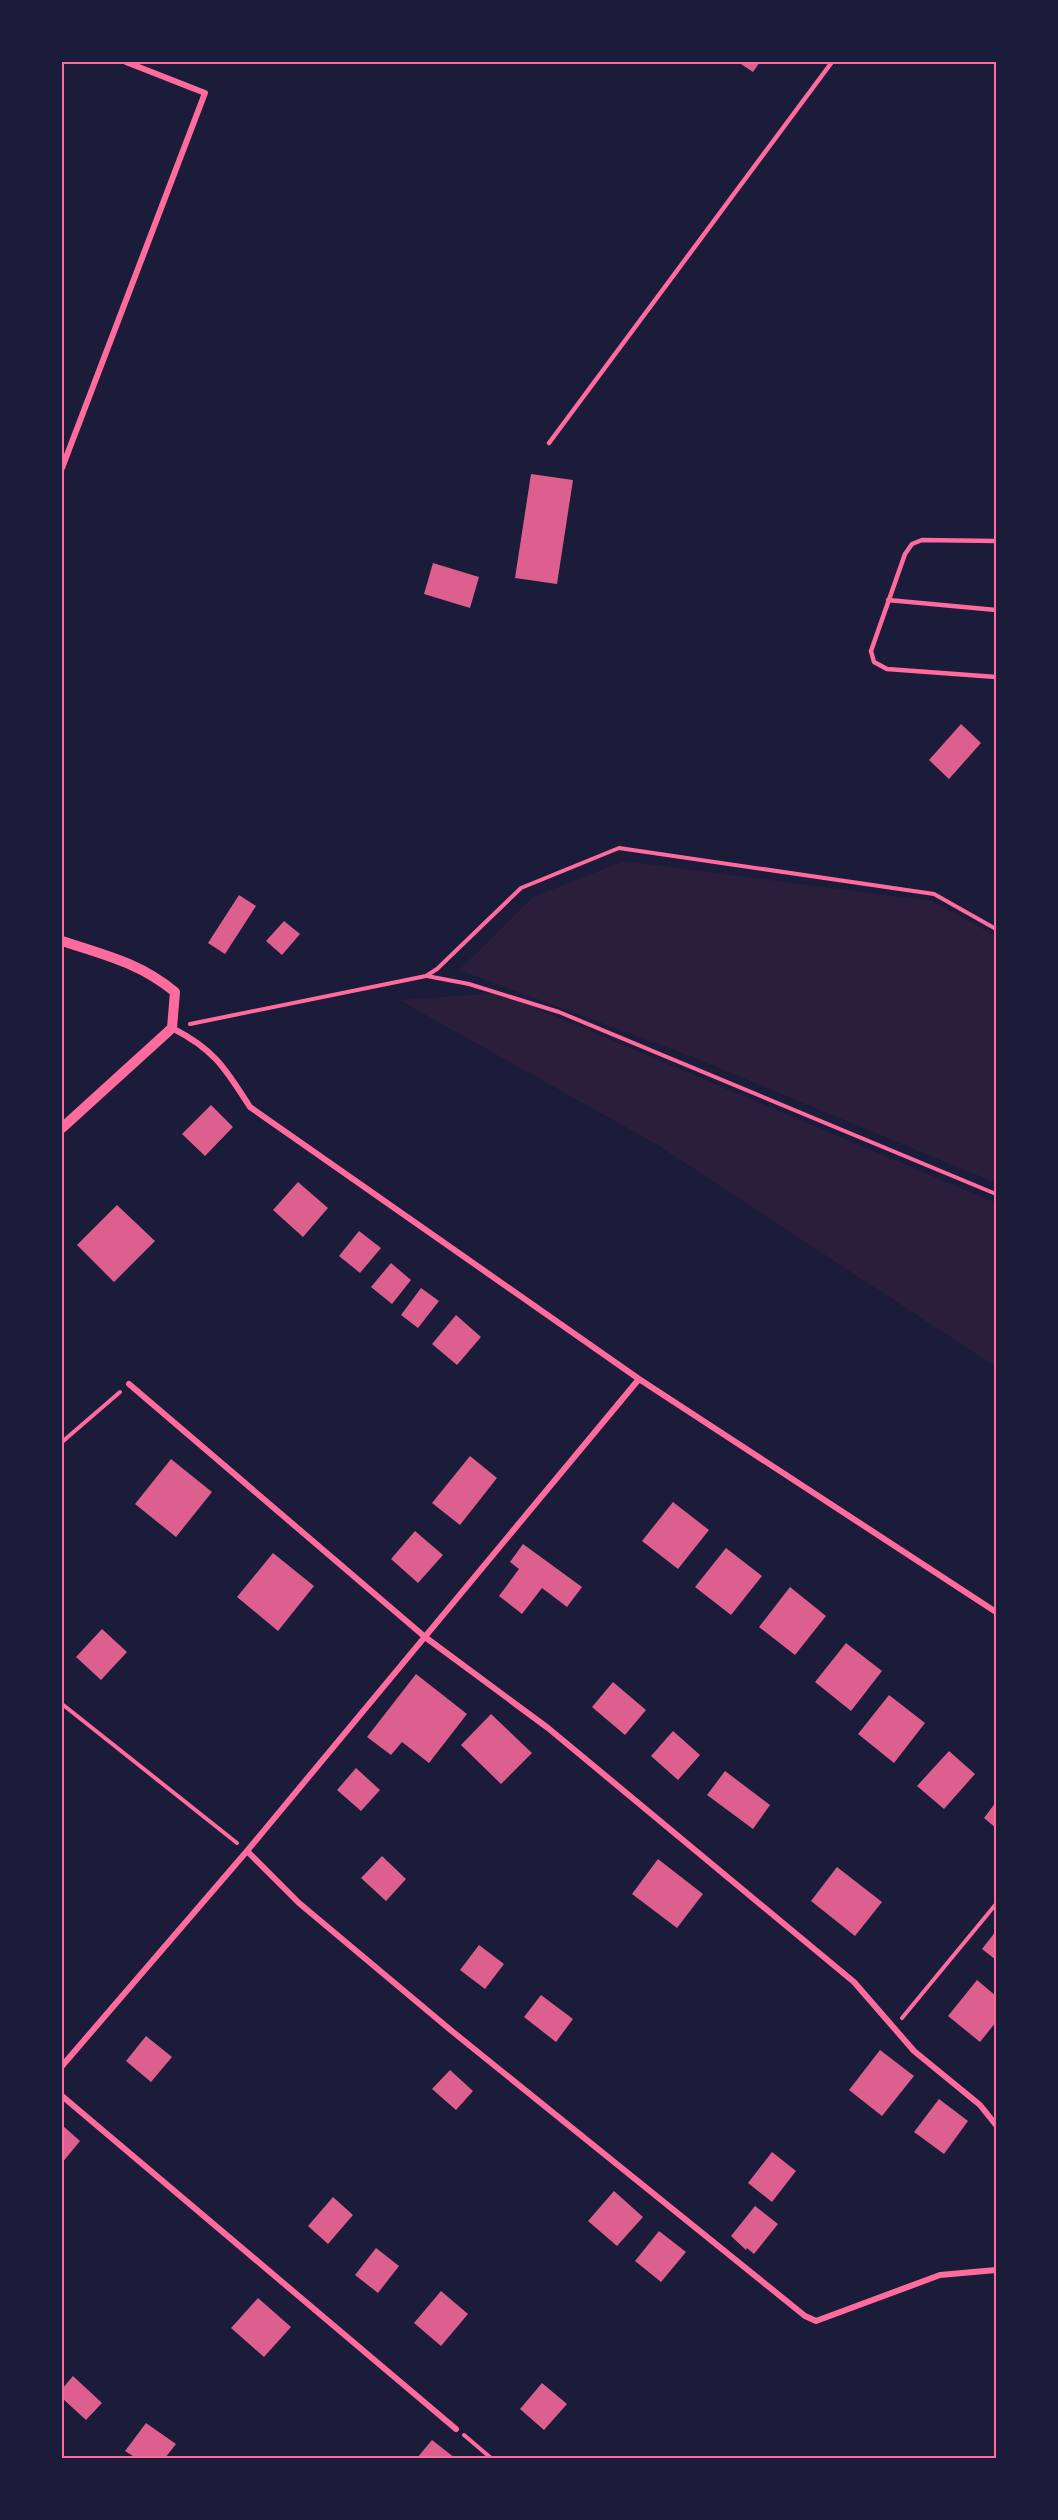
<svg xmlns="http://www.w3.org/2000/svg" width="1058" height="2520" font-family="'PT Sans Narrow',sans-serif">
	<rect width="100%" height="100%" fill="#1b1b3a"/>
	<!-- green -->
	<path fill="#2a1e3b" d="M624 861 932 901 996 936V1183L690 1056 459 970 533 897Z
		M500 993 996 1203V1367L656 1144 399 1000Z"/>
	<!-- building -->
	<path fill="#dd5f8e" d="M738 62H760L753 72Z
		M531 474 573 480 557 584 515 578Z
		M433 563 479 577 470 608 424 594Z
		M961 724 981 743 949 779 929 760Z
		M239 895 256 906 225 954 208 943Z
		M284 921 300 934 282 955 266 941Z
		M211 1105 233 1127 205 1156 182 1134Z
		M298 1182 328 1208 303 1237 273 1210Z
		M117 1205 155 1241 114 1282 77 1245Z
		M359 1231 381 1248 360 1273 339 1256Z
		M391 1263 411 1280 392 1304 371 1287Z
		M421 1288 439 1301 418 1328 401 1315Z
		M456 1315 481 1337 457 1365 432 1344Z
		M470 1456 497 1478 460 1525 432 1503Z
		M171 1459 212 1492 176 1537 135 1504Z
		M673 1502 709 1530 678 1569 642 1541Z
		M415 1531 443 1555 418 1583 391 1559Z
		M523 1544 582 1587 567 1607 542 1588 522 1614 499 1596 519 1569 510 1562Z
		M726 1548 762 1576 731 1615 695 1587Z
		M273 1553 314 1586 278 1631 237 1597Z
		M790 1587 826 1616 795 1655 759 1627Z
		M102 1629 127 1652 101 1680 76 1657Z
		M846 1643 882 1671 851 1711 815 1682Z
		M416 1674 467 1714 429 1763 402 1742 391 1755 367 1737Z
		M613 1682 646 1710 625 1735 592 1707Z
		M889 1695 925 1723 894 1763 858 1734Z
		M491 1714 532 1753 501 1784 461 1745Z
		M673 1731 700 1755 678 1780 651 1756Z
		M949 1751 975 1774 944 1809 917 1786Z
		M356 1768 380 1790 361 1811 337 1790Z
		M725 1771 770 1805 753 1829 707 1795Z
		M996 1802V1828L984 1818Z
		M382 1856 406 1879 386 1901 361 1878Z
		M658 1859 703 1894 677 1928 632 1894Z
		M837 1867 882 1902 855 1936 811 1901Z
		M996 1931V1960L982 1949Z
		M479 1945 504 1964 485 1989 460 1970Z
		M977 1980 996 1996V2022L980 2042 948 2016Z
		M541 1995 573 2019 556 2042 524 2017Z
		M146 2036 172 2057 151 2082 126 2061Z
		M880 2050 914 2076 882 2116 849 2090Z
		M450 2070 473 2091 456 2110 432 2089Z
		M939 2099 968 2121 944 2154 914 2132Z
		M62 2125 80 2141 62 2163Z
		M772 2152 796 2171 772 2202 748 2183Z
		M614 2191 643 2217 617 2246 588 2221Z
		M333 2197 353 2215 328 2244 308 2226Z
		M755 2206 778 2224 754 2254 747 2248 746 2250 731 2236Z
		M659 2231 686 2252 661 2282 635 2261Z
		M376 2248 399 2266 378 2293 355 2275Z
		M441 2291 468 2314 441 2346 414 2323Z
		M258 2298 291 2327 264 2357 231 2328Z
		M73 2376 102 2403 86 2420 62 2398V2389Z
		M542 2383 567 2404 544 2430 520 2409Z
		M146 2423 176 2444 165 2458H136L125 2451Z
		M432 2440 455 2458H417Z"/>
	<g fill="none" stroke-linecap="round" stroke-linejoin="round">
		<!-- path -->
		<path stroke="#ff6b9d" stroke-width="4" d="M427 976 469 984 559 1012 996 1194
			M190 1024 426 976 437 969 521 888 619 848 934 894 996 929
			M62 1442 120 1392
			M62 1704 237 1843
			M902 2018 996 1904
			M464 2435 491 2458"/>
		<!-- service -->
		<path stroke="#ff6b9d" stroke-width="4.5" d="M549 443 832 62
			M996 541 922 540 912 544 905 554 871 651 874 662 887 669 996 677
			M888 600 996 610"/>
		<!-- minor -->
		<path stroke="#ff6b9d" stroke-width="6" d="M62 468 205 93 126 62
			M172 1028C215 1050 225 1068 250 1107L639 1379 996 1612
			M129 1384 425 1637 548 1728 854 1982 914 2051 980 2105 996 2125
			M247 1851 299 1903 453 2032 805 2316 816 2321 940 2275 996 2270
			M62 2066 247 1851 639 1379
			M62 2096 456 2429"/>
		<!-- tertiary -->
		<path stroke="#ff6b9d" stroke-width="10" d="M62 941C105 955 140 963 175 992L172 1028 62 1128"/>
	</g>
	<!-- border -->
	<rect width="1058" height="2520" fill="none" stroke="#1b1b3a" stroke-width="126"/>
	<rect x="63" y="63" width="932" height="2394" fill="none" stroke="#ff6b9d" stroke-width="2"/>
</svg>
